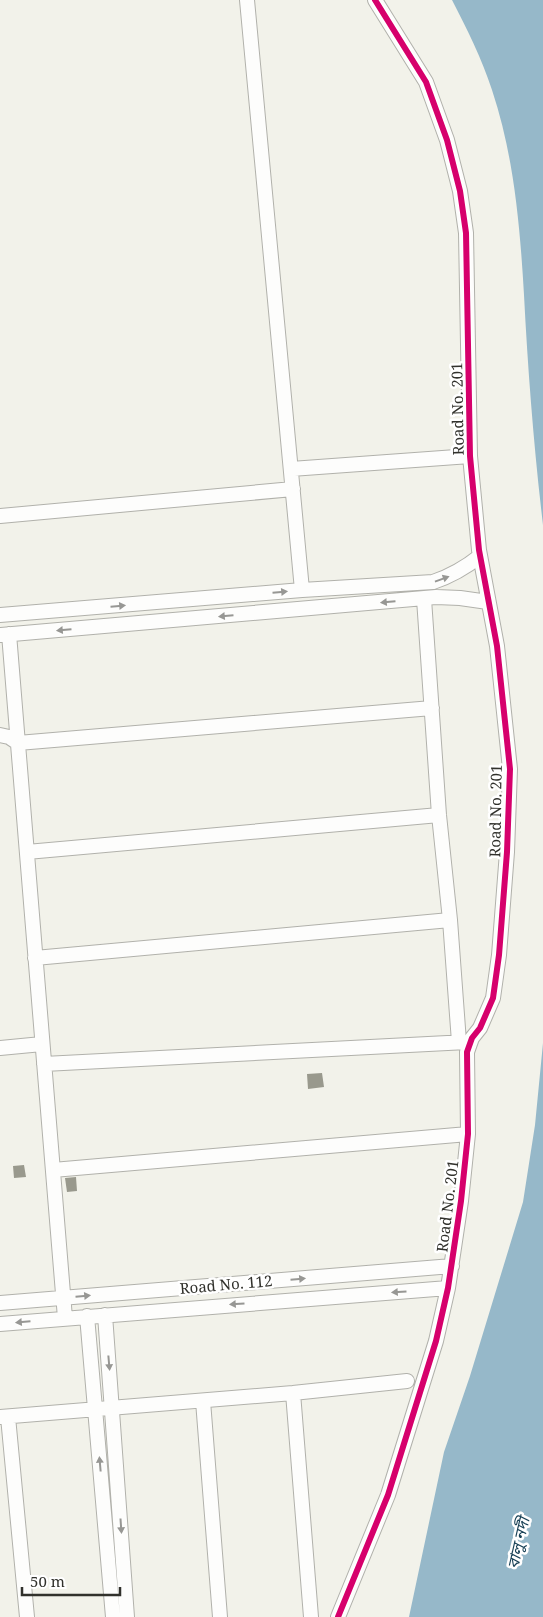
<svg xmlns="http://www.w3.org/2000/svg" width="543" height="1617" font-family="'Noto Serif','Noto Sans Bengali',serif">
	<rect width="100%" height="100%" fill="#f2f2ea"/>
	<!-- water -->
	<path fill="#96b8c9" d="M452 0H543V525C534 449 528 372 524 295 520 226 514 156 492 90 482 59 467 29 452 0Z
		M543 1043V1617H409L444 1452 470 1376 523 1202 535 1125Z"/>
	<!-- building -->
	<path fill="#99998d" d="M322 1073 324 1087 308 1089 307 1074Z
		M24 1165 26 1177 14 1178 13 1166Z
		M76 1177 77 1191 67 1192 65 1178Z"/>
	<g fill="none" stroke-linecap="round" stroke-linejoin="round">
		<defs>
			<path id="minor" d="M247 0 302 590
				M291 469 470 456
				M0 516 293 489
				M424 599 439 815 450 920 459 1042
				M0 615 302 590 433 582C451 576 465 568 480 556
				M9 634 65 1318
				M1 635 436 597 460 598 488 602
				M0 735 9 737 18 743 432 708
				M27 852 439 815
				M35 958 450 920
				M0 1048 42 1044
				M44 1064 467 1042
				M53 1170 468 1134
				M0 1303 452 1266
				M105 1315 127 1617
				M87 1316 113 1617
				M0 1324 448 1288
				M293 1393 311 1617
				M203 1401 220 1617
				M0 1417 293 1393 407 1381
				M8 1417 27 1617
				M338 1617 388 1495 436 1341 448 1288 461 1201 468 1134 467 1052 472 1038 480 1028 493 998 499 955 507 852 510 769 497 646 479 550 470 456 466 233 460 191 447 140 426 82 375 0"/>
		</defs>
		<!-- minor casing -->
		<use href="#minor" stroke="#b1b1ab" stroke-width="16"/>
		<!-- minor -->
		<use href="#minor" stroke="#fdfdfc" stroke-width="14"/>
		<defs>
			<path id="cycleway" d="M338 1617 388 1495 436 1341 448 1288 461 1201 468 1134 467 1052 472 1038 480 1028 493 998 499 955 507 852 510 769 497 646 479 550 470 456 466 233 460 191 447 140 426 82 375 0"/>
		</defs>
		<!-- cycleway casing -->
		<use href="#cycleway" stroke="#fff" stroke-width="9"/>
		<!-- cycleway -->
		<use href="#cycleway" stroke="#d6006c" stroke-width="6"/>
	</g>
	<!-- one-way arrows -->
	<defs><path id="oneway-solid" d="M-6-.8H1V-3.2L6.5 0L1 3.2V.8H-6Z" transform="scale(1.25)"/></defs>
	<g fill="#979794">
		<use href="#oneway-solid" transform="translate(442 579) rotate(-20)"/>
		<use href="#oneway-solid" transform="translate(280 592) rotate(-5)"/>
		<use href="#oneway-solid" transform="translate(388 602) rotate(175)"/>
		<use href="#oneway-solid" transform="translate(118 606) rotate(-5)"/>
		<use href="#oneway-solid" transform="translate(226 616) rotate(175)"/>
		<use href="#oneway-solid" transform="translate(64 630) rotate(175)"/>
		<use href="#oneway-solid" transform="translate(298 1279) rotate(-5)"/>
		<use href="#oneway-solid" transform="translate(399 1292) rotate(176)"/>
		<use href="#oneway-solid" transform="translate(83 1296) rotate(-5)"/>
		<use href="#oneway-solid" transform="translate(237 1304) rotate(176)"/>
		<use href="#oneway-solid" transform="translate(23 1322) rotate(175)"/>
		<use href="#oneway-solid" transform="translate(109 1363) rotate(85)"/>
		<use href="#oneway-solid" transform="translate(100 1464) rotate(-95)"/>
		<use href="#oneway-solid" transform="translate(121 1526) rotate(86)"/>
	</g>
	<g text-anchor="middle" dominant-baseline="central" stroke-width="5" stroke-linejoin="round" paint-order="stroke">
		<!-- street labels -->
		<g font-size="15" fill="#31312c" stroke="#fff">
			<text transform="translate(457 409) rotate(-91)">Road No. 201</text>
			<text transform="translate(495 811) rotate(-89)">Road No. 201</text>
			<text transform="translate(447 1206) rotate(-83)">Road No. 201</text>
			<text transform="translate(226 1284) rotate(-5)">Road No. 112</text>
		</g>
		<!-- water labels -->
		<g font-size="16" font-style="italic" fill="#184156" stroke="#fff">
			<text transform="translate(518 1543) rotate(-77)">বালু নদী</text>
		</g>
	</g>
	<!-- scale -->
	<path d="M22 1587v8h98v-8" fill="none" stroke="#31312c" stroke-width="2.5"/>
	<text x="30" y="1587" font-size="15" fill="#31312c" stroke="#ffffff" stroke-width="4" paint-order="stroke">50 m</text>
</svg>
